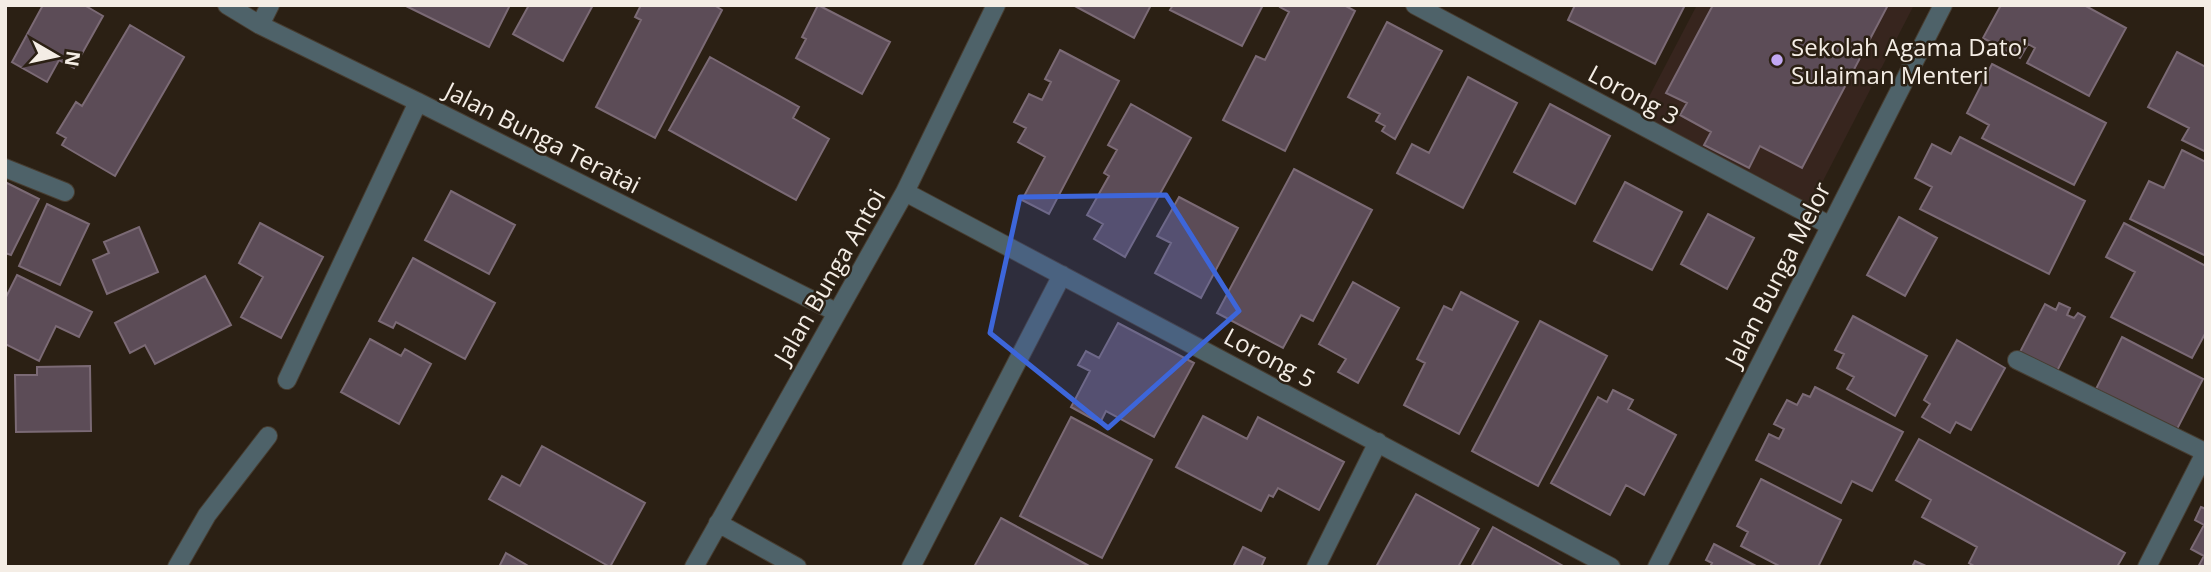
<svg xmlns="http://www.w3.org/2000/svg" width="2211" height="572" font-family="'Open Sans',sans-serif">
	<rect width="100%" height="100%" fill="#2b2014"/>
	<!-- education -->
	<path fill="#37251e" d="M1697 5H1914L1811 204 1640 114Z"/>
	<!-- building -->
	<path fill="#5c4c57" stroke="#7b6a75" stroke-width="2" d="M43 5H84L103 16 74 68 59 60 47 82 12 62Z
		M404 5H510L489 47Z
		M529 5H593L563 61 513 34Z
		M641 5H714L722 10 655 138 596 107 641 20 635 17Z
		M818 5 890 42 862 94 796 58 806 39 802 37Z
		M1073 5H1151L1134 38Z
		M1173 5H1263L1242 46 1170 10Z
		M1281 5H1344L1355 11 1285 151 1223 120 1256 56 1265 60 1289 12 1280 7Z
		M1575 5H1685L1655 64 1568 20Z
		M1713 5H1888L1802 168 1760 146 1749 168 1704 145 1711 132 1680 115 1687 103 1666 93Z
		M2001 5H2084L2126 28 2089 96 2027 63 2035 48 2028 44 2020 58 1983 38Z
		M1387 22 1442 51 1395 139 1382 131 1385 126 1376 121 1380 114 1348 97Z
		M130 25 184 57 115 176 62 145 66 138 57 133 76 102 82 106Z
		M1060 50 1119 81 1049 214 1022 200 1045 157 1018 142 1026 128 1014 122 1029 94 1042 100 1051 82 1045 79Z
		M2177 52 2206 67V152L2182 140 2189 128 2148 107Z
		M710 57 799 107 793 118 829 139 796 200 669 130Z
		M1992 64 2106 123 2074 185 1982 138 1989 125 1967 113Z
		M1468 77 1517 103 1463 208 1397 173 1412 144 1429 153Z
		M1131 104 1191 138 1125 257 1094 239 1103 224 1087 215 1109 176 1104 173 1117 150 1108 145Z
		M1550 104 1610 136 1575 204 1514 172Z
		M1960 137 2085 201 2049 274 1920 209 1932 187 1915 178 1932 144 1951 154Z
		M2182 150 2206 162V256L2130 219 2149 181 2164 188Z
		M1294 169 1372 210 1313 321 1301 315 1283 348 1217 313Z
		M5 182 39 199 11 255 5 253Z
		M1625 182 1682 212 1652 270 1594 241Z
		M451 191 515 225 489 274 425 240Z
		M1179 197 1238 228 1201 298 1155 273 1171 243 1157 236Z
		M47 204 89 224 60 285 19 266Z
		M1708 214 1754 238 1727 289 1681 264Z
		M1899 217 1937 238 1905 296 1867 275Z
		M260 223 323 257 281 338 241 317 263 277 239 263Z
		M2124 223 2206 266V332L2192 358 2111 317 2135 272 2106 257Z
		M139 227 158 272 107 294 93 260 109 253 104 242Z
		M413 258 495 303 465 359 396 322 393 328 379 321Z
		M17 275 92 312 79 337 56 326 39 361 5 344V299Z
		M205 276 231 325 155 364 145 345 130 353 115 323Z
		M1353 282 1399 308 1358 383 1338 372 1346 359 1319 344Z
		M1461 292 1518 322 1459 434 1404 405 1425 363 1417 359 1444 306 1452 310Z
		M2059 303 2070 308 2067 315 2074 318 2078 313 2085 317 2057 371 2020 352 2045 304 2056 310Z
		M1853 316 1927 356 1895 416 1847 389 1854 377 1837 368 1844 354 1835 350Z
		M1540 321 1607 356 1538 486 1472 451Z
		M1118 323 1194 363 1154 437 1106 411 1100 423 1071 407 1090 371 1078 365 1086 351 1099 358Z
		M2122 337 2203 379 2176 431 2096 389Z
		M370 339 401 356 405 349 431 364 399 424 341 392Z
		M1957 340 2005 368 1971 430 1956 422 1950 433 1922 417 1930 404 1924 400Z
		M90 366 91 431 16 432 15 375H37V367Z
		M1815 387 1903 432 1872 491 1852 481 1841 503 1756 460 1769 434 1779 439 1784 429 1774 424 1787 400 1797 405 1803 394 1810 397Z
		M1613 390 1633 400 1628 409 1676 435 1644 495 1626 485 1610 515 1551 483 1598 397 1607 402Z
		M1203 416 1247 439 1258 417 1344 462 1319 510 1278 488 1273 497 1269 495 1261 511 1176 467Z
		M1071 417 1152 460 1102 558 1020 516Z
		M1919 439 2125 553 2117 567H1976L1969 563 1977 547 1922 517 1931 500 1896 480Z
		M542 446 645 503 610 567 489 499 502 476 520 486Z
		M1761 479 1841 520 1818 567H1781L1741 546 1748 532 1737 526Z
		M1416 494 1479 529 1458 567H1376Z
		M2201 507 2206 509V567H2198L2204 556 2191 549 2204 525 2195 520Z
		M1001 518 1091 567H974Z
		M1493 527 1565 567H1471Z
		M1714 544 1758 567H1710L1712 563 1706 560Z
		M1243 547 1265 558 1261 567H1233Z
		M506 553 530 567H499Z
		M1915 561 1928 567H1912Z"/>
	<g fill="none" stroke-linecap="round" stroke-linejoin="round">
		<defs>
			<path id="minor" d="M227 5 260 25 418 102 836 312
				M1415 5 1829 225
				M260 25 270 5
				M5 168 65 192
				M905 192 1611 567
				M2017 360 2205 452
				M287 380 418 102
				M718 523 797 567
				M177 567 207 515 268 436
				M694 567 905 192 996 5
				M911 567 1062 275
				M1316 567 1378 442
				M1657 567 1943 5
				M2147 567 2206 451"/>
		</defs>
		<!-- minor casing -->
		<use href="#minor" stroke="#473d31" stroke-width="20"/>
		<!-- minor -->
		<use href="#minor" stroke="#4e6269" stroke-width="18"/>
	</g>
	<!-- marked area -->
	<path fill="#3d66da" fill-opacity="0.2" stroke="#3d66da" stroke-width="5" stroke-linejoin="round" d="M1166 195 1239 311 1108 428 990 333 1020 197Z"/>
	<!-- markers -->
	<circle fill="#c2a8f3" stroke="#2b2014" stroke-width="2.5" cx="1777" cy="60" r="7"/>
	<g text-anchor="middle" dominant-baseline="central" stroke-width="5" stroke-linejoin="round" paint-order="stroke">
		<!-- poi labels -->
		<g font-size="24" fill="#f4ede5" stroke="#2b2014" text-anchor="start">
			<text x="1791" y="46">Sekolah Agama Dato'<tspan x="1791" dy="28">Sulaiman Menteri</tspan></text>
		</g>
		<!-- street labels -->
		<g font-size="24" fill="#f4ede5" stroke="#2b2014">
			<text transform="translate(1634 94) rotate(28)">Lorong 3</text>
			<text transform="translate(543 137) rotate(27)">Jalan Bunga Teratai</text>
			<text transform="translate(1777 274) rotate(-63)">Jalan Bunga Melor</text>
			<text transform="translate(829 276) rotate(-60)">Jalan Bunga Antoi</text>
			<text transform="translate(1270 357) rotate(28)">Lorong 5</text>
		</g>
	</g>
	<!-- border -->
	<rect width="2211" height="572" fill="none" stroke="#f4ede5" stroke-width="14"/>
	<!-- north arrow -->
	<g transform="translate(56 56) rotate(99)" stroke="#2b2014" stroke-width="5" paint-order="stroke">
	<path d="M0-5L12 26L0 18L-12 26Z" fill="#f4ede5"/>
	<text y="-10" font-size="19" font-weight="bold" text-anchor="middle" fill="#f4ede5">N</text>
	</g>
</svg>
